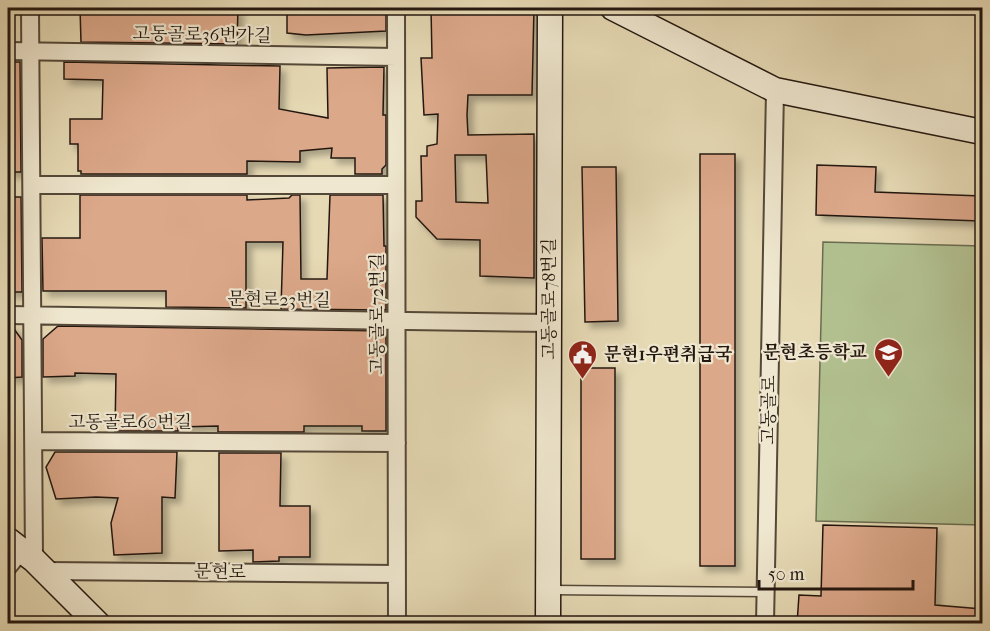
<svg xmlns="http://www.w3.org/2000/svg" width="990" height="631" font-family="'IM FELL French Canon','Noto Serif KR',serif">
	<defs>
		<filter id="shadow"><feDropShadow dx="5.5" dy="5.5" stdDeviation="3" flood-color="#0004"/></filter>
	</defs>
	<rect width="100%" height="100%" fill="#e6dab5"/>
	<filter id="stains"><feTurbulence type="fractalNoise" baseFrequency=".00333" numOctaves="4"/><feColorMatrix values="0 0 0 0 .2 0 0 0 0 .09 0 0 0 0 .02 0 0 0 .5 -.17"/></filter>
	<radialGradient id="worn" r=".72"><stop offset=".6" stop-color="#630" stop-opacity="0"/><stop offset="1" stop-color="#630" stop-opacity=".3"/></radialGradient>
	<!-- green -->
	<path fill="#b2c090" stroke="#6a6c50" stroke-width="1.5" d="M823 242 982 246V525L816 521Z"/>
	<!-- building -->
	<path fill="#dca88a" stroke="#231710" stroke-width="1.5" fill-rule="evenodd" filter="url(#shadow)" d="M80 8H238L237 44 81 42Z
		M287 8H386V31L306 35 287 33Z
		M431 8H534L532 95H468L467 115 468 135 534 134V278L480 276V240L437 239 416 217V201H422L421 156H427V146L437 144 438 114 424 115 421 58H432ZM455 155H486L488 203 456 202Z
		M8 62H20L21 172H8Z
		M64 62 280 66 279 109 328 118 327 68 384 67 383 115H386V165L382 169V174H355V158H331L332 148 300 151V162L247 161V174H81V171H78V144H70V119H102L103 80 64 79Z
		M700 154H735V566H700Z
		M817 165 876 167 875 192 981 196 980 221 816 215Z
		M582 167H616L618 321 585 322Z
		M80 195H247V200L289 198 292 195H300L301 279H327L330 195H383L384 246H386V310L281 309 283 242H246V308L166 307V291H43L42 238H80Z
		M8 197H21L22 292H8Z
		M8 326H12L22 340V377L8 378Z
		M58 326 386 331V431H362V426H304V432H218V426L178 427V431H115L116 374 75 373V376L43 377V339Z
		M581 368H615V559H581Z
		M55 452H177L175 498 162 497V553L114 555 111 523 118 498 96 497 56 499 46 467Z
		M219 453H281L280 506H310V557H279V561L253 562V550L219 551Z
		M823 525 937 528 935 605 982 609V624H797L799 595 821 596Z"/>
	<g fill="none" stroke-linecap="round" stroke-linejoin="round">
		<defs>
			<path id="lane" d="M551 590 766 592"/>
			<path id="street" d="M30 8 34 560
				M396 8 397 624
				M8 51 396 57
				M32 185H396
				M8 315 549 323
				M34 441 397 443
				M8 567 22 550
				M44 571 397 574
				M765 624 775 90"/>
			<path id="secondary" d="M613 8 775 90 982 132
				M8 540 34 560 98 624
				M548 624 550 8"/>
		</defs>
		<!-- lane casing -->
		<use href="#lane" stroke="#544839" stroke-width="11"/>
		<!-- street casing -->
		<use href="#street" stroke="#544839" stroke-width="20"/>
		<!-- secondary casing -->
		<use href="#secondary" stroke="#231710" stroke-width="27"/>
		<!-- lane -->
		<use href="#lane" stroke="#efe7cf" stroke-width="8"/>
		<!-- street -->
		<use href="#street" stroke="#efe7cf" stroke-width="16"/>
		<!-- secondary -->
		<use href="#secondary" stroke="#efe7cf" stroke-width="24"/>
	</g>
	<!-- icons -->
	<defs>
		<symbol id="school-pin" viewBox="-11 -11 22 30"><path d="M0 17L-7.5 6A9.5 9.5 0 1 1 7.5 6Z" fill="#8f2418" stroke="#efe7cf"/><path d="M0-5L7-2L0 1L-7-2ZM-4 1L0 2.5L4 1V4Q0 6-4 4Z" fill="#fff"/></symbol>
		<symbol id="civic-pin" viewBox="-11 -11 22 30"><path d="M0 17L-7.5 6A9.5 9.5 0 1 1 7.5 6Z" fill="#8f2418" stroke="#efe7cf"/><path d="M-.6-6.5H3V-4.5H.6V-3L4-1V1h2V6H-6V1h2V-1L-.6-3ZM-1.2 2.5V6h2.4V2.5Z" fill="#fff"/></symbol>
	</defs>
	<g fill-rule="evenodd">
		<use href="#school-pin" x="872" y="336" width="33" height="45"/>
		<use href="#civic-pin" x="566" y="338" width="33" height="45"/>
	</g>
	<g text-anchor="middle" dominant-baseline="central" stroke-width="4.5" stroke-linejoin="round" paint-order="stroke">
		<!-- street labels -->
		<g font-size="18" fill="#231710" stroke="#efe7cf">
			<text transform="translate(202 35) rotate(1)">고동골로36번가길</text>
			<text transform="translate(549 299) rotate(-90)">고동골로78번길</text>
			<text transform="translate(279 300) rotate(1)">문현로23번길</text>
			<text transform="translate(377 314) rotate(-90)">고동골로72번길</text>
			<text transform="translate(769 410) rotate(-89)">고동골로</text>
			<text x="130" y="422">고동골로60번길</text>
			<text transform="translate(220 572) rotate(1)">문현로</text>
		</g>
		<!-- poi labels -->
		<g font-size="18" font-weight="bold" fill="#231710" stroke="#efe7cf" text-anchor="end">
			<text x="867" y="352">문현초등학교</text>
			<text x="604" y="354" text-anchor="start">문현1우편취급국</text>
		</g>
	</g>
	<!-- margin -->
	<rect width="990" height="631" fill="none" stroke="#e6dab5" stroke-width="30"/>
	<rect x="9" y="9" width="972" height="613" fill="none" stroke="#231710" stroke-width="3"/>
	<rect x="15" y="15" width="960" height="601" fill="none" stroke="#231710" stroke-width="1.5"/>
	<!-- scale -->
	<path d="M759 580v9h154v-9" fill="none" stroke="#231710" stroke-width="3"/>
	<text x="768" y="580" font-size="18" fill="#231710" stroke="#efe7cf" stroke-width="4.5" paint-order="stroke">50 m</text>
	<rect width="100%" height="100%" filter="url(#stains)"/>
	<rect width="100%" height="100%" fill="url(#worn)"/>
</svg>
